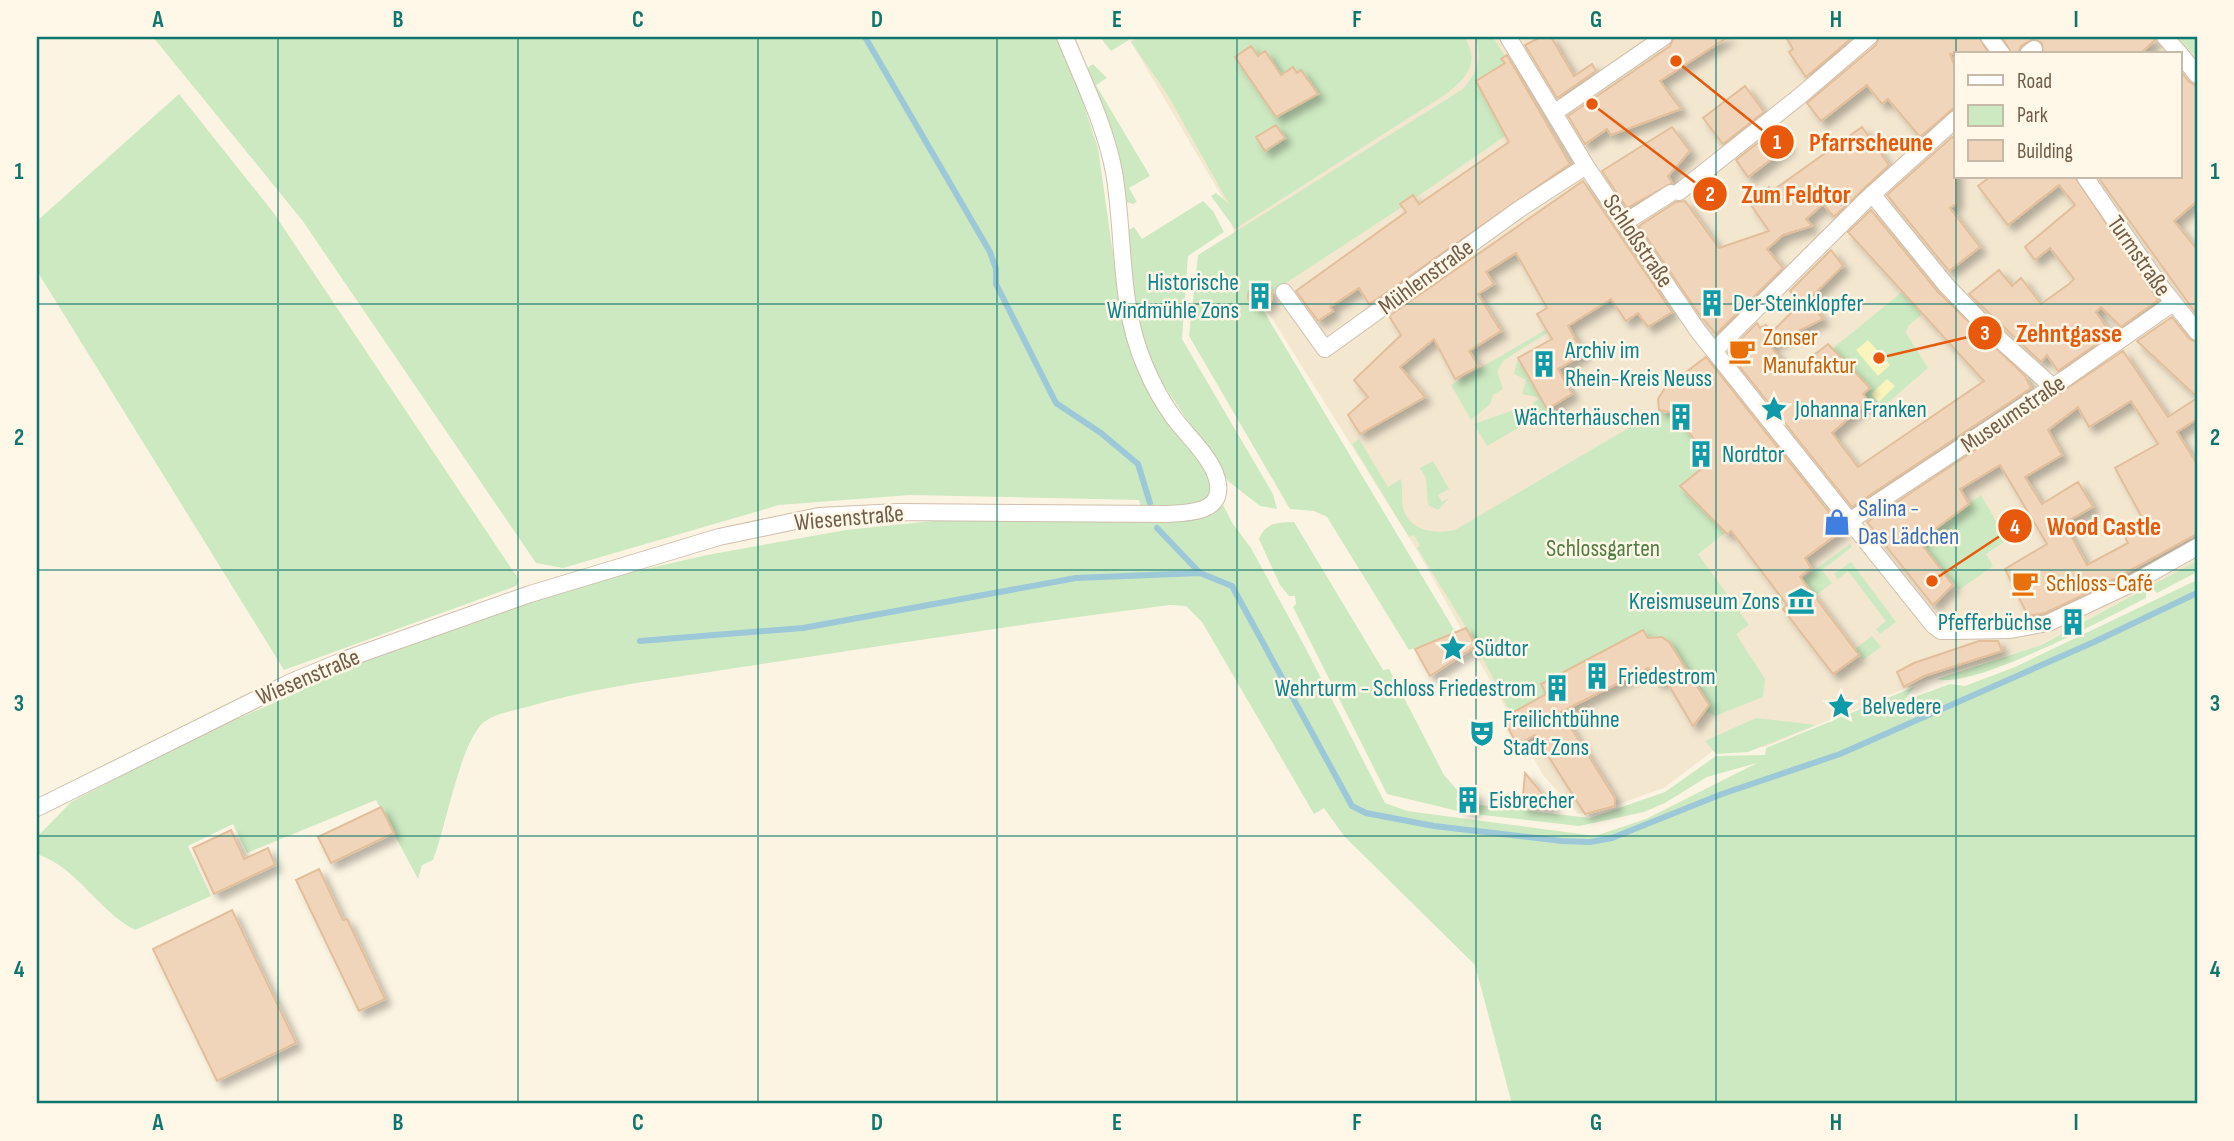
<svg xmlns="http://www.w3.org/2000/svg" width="2234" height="1141" font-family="'Sofia Sans Condensed',sans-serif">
	<defs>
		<filter id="shadow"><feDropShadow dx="6" dy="6" stdDeviation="3.5" flood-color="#0004"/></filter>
	</defs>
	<rect width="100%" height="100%" fill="#fcf4e2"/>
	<!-- residential -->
	<path fill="#f3e7d0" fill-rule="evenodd" d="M1128 37H2197V562L2038 646 1921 682 1765 747 1714 750 1664 788 1599 811 1578 814 1543 775 1418 552 1248 280 1225 202ZM1956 54H2180V177H1956Z"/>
	<!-- green -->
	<path fill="#cde9c1" d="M153 37H1061L1098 148 1121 311 1233 524 1251 548 1305 647 1385 803 1407 811 1595 836 1646 819 1757 763 1707 777 1665 803 1644 812 1579 826 1466 813 1387 794 1293 607 1296 604 1295 596H1289L1280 585 1259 539C1266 522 1277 523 1294 522L1383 670 1389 669 1444 775 1459 792 1456 799 1459 808 1466 812 1480 805 1590 818 1665 792 1716 756 1765 755 1766 748 1914 687 1904 701 1950 684 1965 686 2015 667 2197 580V1104H1512L1475 965 1344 836 1324 808 1314 814 1202 622 1186 606 1170 605C1016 624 863 649 710 672 647 681 584 690 523 708 511 711 494 714 484 722 460 742 446 828 433 860L422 865 418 879 376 800 247 853 233 824 188 846 211 896 135 930C98 911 78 868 37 854V837L71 802 202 734 299 692 308 682 531 595 707 555 846 530 962 518H1144L1139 500 910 495 779 505 563 568 536 563 302 220Z
		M1100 37H1127L1129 40 1111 51Z
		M1139 37H1464C1481 63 1467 77 1446 94L1235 229 1211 196 1216 193 1229 204 1167 94 1131 42Z
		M1475 37H1493L1540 112 1415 198 1412 195 1400 203 1402 207 1272 292 1261 284 1252 287 1248 295 1251 304 1262 308 1456 633 1409 650 1327 517 1314 511 1290 509 1189 336 1198 255 1463 89C1477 73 1483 58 1475 37Z
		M2178 37H2197V59Z
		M1093 64 1107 78 1096 85 1150 176 1129 188 1137 202 1133 204 1126 202 1118 154 1086 69Z
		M179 94 273 212 519 580 516 586 284 670 37 271V221Z
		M1203 201 1213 211 1224 232 1188 256 1182 339 1273 494 1277 509 1260 506 1228 481 1157 375 1134 314 1128 230 1134 227 1142 239Z
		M1902 292 1922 314 1908 326 1906 333 1928 368 1877 412 1863 394 1870 388 1831 350Z
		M1547 329 1549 332 1504 360 1497 371 1503 389 1493 395 1490 404 1471 420 1451 385Z
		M1518 358 1548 411 1487 446 1474 424 1525 406 1533 417 1537 416 1533 402 1538 400 1537 397 1522 394 1526 380 1514 374Z
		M1659 410 1666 414 1673 411 1713 460 1680 486 1726 532 1698 554 1749 625 1736 634 1765 679 1763 697 1715 716 1705 711 1709 705 1673 647 1662 637 1649 640 1643 630 1541 684 1546 694 1520 708 1512 716 1472 637 1417 548 1420 546 1414 535 1409 537 1352 444 1359 439 1388 487 1401 479C1403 489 1401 498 1403 508 1410 532 1435 534 1455 530Z
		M1433 461 1449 489 1438 495 1442 502 1449 498 1438 510 1428 505 1426 478 1420 468Z
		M1981 495 2007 540 1986 554 1993 566 1959 590 1919 541Z
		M1850 544 1852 547 1822 570 1832 583 1815 596 1802 579Z
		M2197 561V572L2157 593 2154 590 2146 594V598C2108 617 1973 690 1937 679L2041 645Z
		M1851 562 1896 622 1880 634 1876 629 1886 621 1848 571 1838 579 1834 574Z
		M1872 636 1881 647 1863 660 1855 649Z
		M1756 718 1816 725 1748 752 1716 754 1705 741Z"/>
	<!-- sand -->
	<path fill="#fbf4bc" d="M1868 340 1890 365 1878 376 1856 350Z
		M1887 379 1895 386 1879 402 1871 394Z"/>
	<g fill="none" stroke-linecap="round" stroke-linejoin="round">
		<!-- stream -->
		<path stroke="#9dc8d7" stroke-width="6" d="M865 37 990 252 996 269V284L1056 403 1101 433 1138 464 1150 503
			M1157 528 1200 573 1232 586 1352 806 1366 813 1434 826 1562 841 1590 842 1612 838 1722 794 1840 754 2094 642 2197 593
			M640 641 803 628 1076 578 1200 573"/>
	</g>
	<!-- building -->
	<path fill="#f1d5ba" stroke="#e3be9a" stroke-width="2" fill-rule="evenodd" filter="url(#shadow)" d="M1541 37H1551L1574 76 1592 64 1596 71 1557 98 1525 45Z
		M1674 37H1728L1660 81 1681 109 1611 135 1607 129 1585 144 1568 116 1670 46Z
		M1786 37H1853L1806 77 1789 52 1793 49Z
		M1879 37H1979L1989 54H1950L1956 70V106L1920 137 1888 99 1882 104 1867 85 1821 121 1807 103 1876 45Z
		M2002 37H2155V40L2140 54H2043L2042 43 2033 39 2021 46 2018 54H2012Z
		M1251 46 1258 56 1265 51 1281 75 1293 67 1297 73 1301 70 1318 94 1276 117 1235 57Z
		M1507 55 1570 164 1377 299 1369 304 1359 288 1330 307 1333 311 1318 321 1296 291 1406 212 1400 204 1413 195 1419 204 1509 142 1476 81 1505 63 1501 59Z
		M2180 70 2189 82 2197 86V201L2174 221 2197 249V315L2098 177H2180Z
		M1745 86 1764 112 1723 144 1703 118Z
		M1276 125 1285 138 1265 151 1256 137Z
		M1672 127 1690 151 1668 176 1672 183 1627 208 1602 171Z
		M1862 127 1889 165 1834 217 1823 204 1806 219 1812 226 1783 235 1767 249 1783 268 1716 334 1699 314 1639 226 1676 202 1685 201 1719 248 1769 231 1751 205 1752 200 1769 187 1772 191Z
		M1774 130 1789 146 1748 177 1736 160Z
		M1952 137 1956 141V204L1950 208 1980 247 1949 271 1887 195Z
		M1990 177H2075L2158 300 2121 327 2101 307 2096 312 2111 334 2058 371 2047 355 2041 362 1969 294 1999 270 2012 286 2021 278 2041 304 2069 284 2074 279 2050 248 2035 260 2025 247 2075 205 2059 185 2008 225 1978 186Z
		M1583 181 1672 312 1648 327 1638 313 1626 321 1611 299 1568 326 1584 354 1558 369 1572 394 1547 409 1518 358 1552 339 1537 314 1547 308 1516 253 1486 272 1494 284 1478 294 1501 331 1469 351 1479 366 1455 379 1434 339 1400 367 1425 397 1360 434 1348 415 1368 397 1354 380 1401 335 1389 316Z
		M1871 210 1938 292 2025 376 2031 388 1852 507 1728 352 1757 323 1760 328 1766 325 1771 333 1801 303 1790 291 1831 250 1843 266 1808 300 1823 319 1770 345 1791 373 1828 344 1870 388 1863 394 1868 401 1832 433 1858 467 1984 381 1848 232Z
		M1248 296a12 12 0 1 1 24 0a12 12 0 1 1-24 0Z
		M2172 317 2189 339 2197 342V397L2137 341Z
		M2123 351 2168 417 2197 398V419L2177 432 2197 464V534L2094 590 2045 613 2028 616 2005 569 2047 544 2000 465 1960 489 1969 504 1919 541 1953 585 1933 605 1867 522ZM2131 401 2158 444 2115 468 2146 525 2125 537 2128 543 2087 565 2064 523 2093 507 2078 482 2042 504 2025 477 2062 455 2048 430 2078 407 2089 427Z
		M1706 357 1843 530 1805 558 1811 568 1800 577 1859 655 1833 674 1783 609 1787 605 1731 531 1727 534 1680 486 1705 466 1691 447 1696 442 1674 413 1659 410 1658 399 1665 388Z
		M1466 628 1476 646 1430 676 1415 649Z
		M1643 630 1648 638 1662 637 1669 642 1709 705 1693 726 1665 679 1658 684 1648 668 1561 712 1615 798V806L1585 814 1535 735 1517 745 1503 718 1546 694 1541 684Z
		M1979 641H1998L2002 651 1924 676 1904 687 1897 672 1914 663Z
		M1525 773 1555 809 1522 807Z
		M1458 800a10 10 0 1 1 20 0a10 10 0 1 1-20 0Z
		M381 807 394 833 331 863 318 837Z
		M231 830 244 859 268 848 275 865 214 894 193 848Z
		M319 869 343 920 347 919 385 999 359 1011 296 880Z
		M232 910 296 1043 217 1081 153 949Z"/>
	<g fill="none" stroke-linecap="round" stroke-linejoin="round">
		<defs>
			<path id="street" d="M1508 37 1586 166 1698 331 1933 625 1941 631H1953L2010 630 2048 623 2135 582 2197 547
				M1989 37 2002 54
				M2165 37 2180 54
				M2028 54 2034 49
				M2180 54 2197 75
				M1554 113 1664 37
				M2085 177 2158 283 2197 332
				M1679 192 1800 96 1869 37
				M1872 194 1946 285 1989 330 2053 387
				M1624 223 1671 193
				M1284 292 1325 349 1521 208 1586 166
				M1715 350 1866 200 1956 119
				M1851 520 2066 378 2173 303
				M37 808 291 682 349 658 530 594 719 537 819 516 898 512 1167 514C1187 513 1222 513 1218 484 1215 460 1187 436 1174 418 1163 403 1152 383 1145 366 1118 304 1125 237 1114 172 1105 125 1083 81 1065 37"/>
		</defs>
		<!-- street casing -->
		<use href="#street" stroke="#cfbfac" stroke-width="18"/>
		<!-- street -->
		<use href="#street" stroke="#fff" stroke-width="16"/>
	</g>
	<!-- grid -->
	<path fill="none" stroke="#0f766e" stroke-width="2" stroke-opacity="0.55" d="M278 37V1104M518 37V1104M758 37V1104M997 37V1104M1237 37V1104M1476 37V1104M1716 37V1104M1956 37V54M1956 177V1104M37 304H2197M37 570H2197M37 836H2197"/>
	<!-- icons -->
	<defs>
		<symbol id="building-bare" viewBox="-9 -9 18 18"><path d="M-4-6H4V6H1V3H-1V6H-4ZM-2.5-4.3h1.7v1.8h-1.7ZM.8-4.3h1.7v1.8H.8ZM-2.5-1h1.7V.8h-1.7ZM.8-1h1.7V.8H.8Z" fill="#0f9aa8" stroke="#fff8e8" stroke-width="2.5" paint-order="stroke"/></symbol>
		<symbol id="cafe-bare" viewBox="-9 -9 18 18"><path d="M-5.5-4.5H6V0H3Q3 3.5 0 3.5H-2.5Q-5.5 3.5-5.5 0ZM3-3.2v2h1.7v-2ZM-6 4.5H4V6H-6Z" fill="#e8710a" stroke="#fff8e8" stroke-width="2.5" paint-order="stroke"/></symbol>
		<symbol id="sight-bare" viewBox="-9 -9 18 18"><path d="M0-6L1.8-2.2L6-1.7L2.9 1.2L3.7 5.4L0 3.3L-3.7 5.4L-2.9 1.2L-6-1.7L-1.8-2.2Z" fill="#0f9aa8" stroke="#fff8e8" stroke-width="2.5" paint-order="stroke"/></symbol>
		<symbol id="shop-bare" viewBox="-9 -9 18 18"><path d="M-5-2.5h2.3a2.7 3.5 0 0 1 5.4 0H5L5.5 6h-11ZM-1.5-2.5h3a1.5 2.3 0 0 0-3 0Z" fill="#3f7fe0" stroke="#fff8e8" stroke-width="2.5" paint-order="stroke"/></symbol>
		<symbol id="museum-bare" viewBox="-9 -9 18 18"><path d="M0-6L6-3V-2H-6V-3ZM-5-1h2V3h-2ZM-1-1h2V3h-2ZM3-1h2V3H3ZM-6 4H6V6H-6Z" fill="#0f9aa8" stroke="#fff8e8" stroke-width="2.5" paint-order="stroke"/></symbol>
		<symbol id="theatre-bare" viewBox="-9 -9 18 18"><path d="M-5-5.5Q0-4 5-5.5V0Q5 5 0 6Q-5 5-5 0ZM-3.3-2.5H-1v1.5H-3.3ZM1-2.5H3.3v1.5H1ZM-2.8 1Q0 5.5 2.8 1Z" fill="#0f9aa8" stroke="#fff8e8" stroke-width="2.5" paint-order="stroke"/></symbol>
	</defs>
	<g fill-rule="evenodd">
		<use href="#building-bare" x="1241" y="277" width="38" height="38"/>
		<use href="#building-bare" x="1693" y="284" width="38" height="38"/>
		<use href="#cafe-bare" x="1723" y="332" width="38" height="38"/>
		<use href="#building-bare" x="1525" y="345" width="38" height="38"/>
		<use href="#sight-bare" x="1755" y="390" width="38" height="38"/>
		<use href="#building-bare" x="1662" y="398" width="38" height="38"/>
		<use href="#building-bare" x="1682" y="435" width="38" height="38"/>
		<use href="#shop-bare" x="1818" y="503" width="38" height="38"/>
		<use href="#cafe-bare" x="2006" y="564" width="38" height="38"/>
		<use href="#museum-bare" x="1782" y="582" width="38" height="38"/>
		<use href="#building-bare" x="2054" y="603" width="38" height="38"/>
		<use href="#sight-bare" x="1434" y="629" width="38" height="38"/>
		<use href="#building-bare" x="1578" y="657" width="38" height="38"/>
		<use href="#building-bare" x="1538" y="669" width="38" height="38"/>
		<use href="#sight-bare" x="1822" y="687" width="38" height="38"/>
		<use href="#theatre-bare" x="1463" y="714" width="38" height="38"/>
		<use href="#building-bare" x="1449" y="781" width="38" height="38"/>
	</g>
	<g text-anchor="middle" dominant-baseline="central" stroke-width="5" stroke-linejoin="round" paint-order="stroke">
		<!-- street labels -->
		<g font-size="24" fill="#735c49" stroke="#fff8e8">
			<text transform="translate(1638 241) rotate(56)">Schloßstraße</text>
			<text transform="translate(2139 256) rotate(55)">Turmstraße</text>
			<text transform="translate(1426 277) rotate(-36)">Mühlenstraße</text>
			<text transform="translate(2013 414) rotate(-34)">Museumstraße</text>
			<text transform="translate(849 518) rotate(-5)">Wiesenstraße</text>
			<text transform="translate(308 677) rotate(-23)">Wiesenstraße</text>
		</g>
		<!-- culture labels -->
		<g font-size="24" fill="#0d838f" stroke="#fff8e8" text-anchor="start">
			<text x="1239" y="282" text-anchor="end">Historische<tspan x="1239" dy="28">Windmühle Zons</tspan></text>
			<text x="1733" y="303">Der Steinklopfer</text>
			<text x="1565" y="350">Archiv im<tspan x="1565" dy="28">Rhein-Kreis Neuss</tspan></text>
			<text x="1795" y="409">Johanna Franken</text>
			<text x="1660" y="417" text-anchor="end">Wächterhäuschen</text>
			<text x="1722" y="454">Nordtor</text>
			<text x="1780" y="601" text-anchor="end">Kreismuseum Zons</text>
			<text x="2052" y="622" text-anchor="end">Pfefferbüchse</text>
			<text x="1474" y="648">Südtor</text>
			<text x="1618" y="676">Friedestrom</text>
			<text x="1536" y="688" text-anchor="end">Wehrturm - Schloss Friedestrom</text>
			<text x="1862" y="706">Belvedere</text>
			<text x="1503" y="719">Freilichtbühne<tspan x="1503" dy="28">Stadt Zons</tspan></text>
			<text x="1489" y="800">Eisbrecher</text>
		</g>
		<!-- food labels -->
		<g font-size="24" fill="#c56008" stroke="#fff8e8" text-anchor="start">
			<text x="1763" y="337">Zonser<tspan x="1763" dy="28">Manufaktur</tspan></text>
			<text x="2046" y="583">Schloss-Café</text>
		</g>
		<!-- shop labels -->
		<g font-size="24" fill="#366cbe" stroke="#fff8e8" text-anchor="start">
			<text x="1858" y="508">Salina -<tspan x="1858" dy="28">Das Lädchen</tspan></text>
		</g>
		<!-- park labels -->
		<g font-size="24" fill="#4f7e43" stroke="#fff8e8">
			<text x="1603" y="548">Schlossgarten</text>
		</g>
	</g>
	<!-- callouts -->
	<path fill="none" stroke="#e8590c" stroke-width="2.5" d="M1676 61L1777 142M1592 104L1710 194M1879 358L1985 333M1932 581L2015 526"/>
	<g fill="#e8590c" stroke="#fff8e8" stroke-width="2.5">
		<circle cx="1676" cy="61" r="7"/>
		<circle cx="1592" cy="104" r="7"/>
		<circle cx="1879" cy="358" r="7"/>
		<circle cx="1932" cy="581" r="7"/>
		<circle cx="1777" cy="142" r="18"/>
		<circle cx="1710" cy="194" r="18"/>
		<circle cx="1985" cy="333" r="18"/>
		<circle cx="2015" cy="526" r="18"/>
	</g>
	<g font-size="21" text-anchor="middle" font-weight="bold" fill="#fff">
		<text x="1777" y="149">1</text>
		<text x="1710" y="201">2</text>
		<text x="1985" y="340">3</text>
		<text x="2015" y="534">4</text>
	</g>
	<g font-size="26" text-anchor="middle" font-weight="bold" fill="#e8590c" stroke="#fff8e8" stroke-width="5" stroke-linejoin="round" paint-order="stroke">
		<text x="1871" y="151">Pfarrscheune</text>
		<text x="1796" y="203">Zum Feldtor</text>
		<text x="2069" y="342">Zehntgasse</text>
		<text x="2104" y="535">Wood Castle</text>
	</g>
	<!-- border -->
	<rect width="2234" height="1141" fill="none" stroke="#fff8e8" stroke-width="77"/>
	<!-- legend -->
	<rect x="1954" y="52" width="228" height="126" fill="#fff8e8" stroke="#c7baa8" stroke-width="2"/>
	<rect x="1968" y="75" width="35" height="10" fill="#ffffff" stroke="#c7baa8" stroke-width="2"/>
	<text x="2017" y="88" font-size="21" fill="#735c49">Road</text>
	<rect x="1968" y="105" width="35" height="21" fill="#cde9c1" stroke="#c7baa8" stroke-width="2"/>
	<text x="2017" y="122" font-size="21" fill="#735c49">Park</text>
	<rect x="1968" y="140" width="35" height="21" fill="#f1d5ba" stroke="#c7baa8" stroke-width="2"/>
	<text x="2017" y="158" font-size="21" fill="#735c49">Building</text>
	<rect x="38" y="38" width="2158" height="1064" fill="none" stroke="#0f766e" stroke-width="2.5"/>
	<g font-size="23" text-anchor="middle" font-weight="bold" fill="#0f766e">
		<text x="158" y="27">A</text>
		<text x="398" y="27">B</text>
		<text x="638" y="27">C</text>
		<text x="877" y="27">D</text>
		<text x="1117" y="27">E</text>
		<text x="1357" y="27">F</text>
		<text x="1596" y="27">G</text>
		<text x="1836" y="27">H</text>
		<text x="2076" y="27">I</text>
		<text x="19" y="179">1</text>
		<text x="2215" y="179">1</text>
		<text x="19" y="445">2</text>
		<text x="2215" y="445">2</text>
		<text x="19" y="711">3</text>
		<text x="2215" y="711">3</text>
		<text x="19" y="977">4</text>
		<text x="2215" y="977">4</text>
		<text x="158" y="1130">A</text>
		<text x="398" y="1130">B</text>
		<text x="638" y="1130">C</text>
		<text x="877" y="1130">D</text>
		<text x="1117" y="1130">E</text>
		<text x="1357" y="1130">F</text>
		<text x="1596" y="1130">G</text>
		<text x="1836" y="1130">H</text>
		<text x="2076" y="1130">I</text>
	</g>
</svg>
